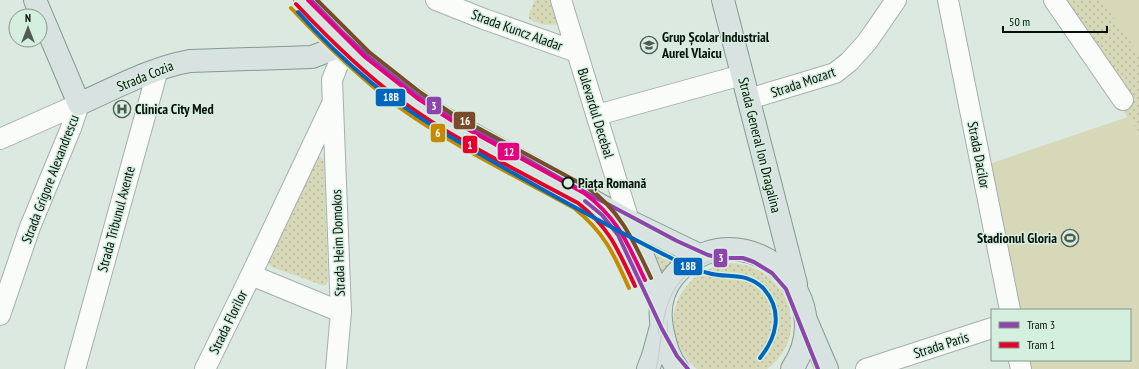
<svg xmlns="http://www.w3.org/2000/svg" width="1139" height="369" font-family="'PT Sans Narrow',sans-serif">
	<defs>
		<pattern id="grass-dots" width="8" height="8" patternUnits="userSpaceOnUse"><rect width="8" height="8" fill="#d6d8b7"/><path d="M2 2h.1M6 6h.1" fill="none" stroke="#b6b89c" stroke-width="1.8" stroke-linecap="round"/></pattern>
	</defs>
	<rect width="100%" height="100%" fill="#dbe9e0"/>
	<!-- grass -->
	<path fill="url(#grass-dots)" d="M535 0H550L558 24C546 26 539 24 529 19V14Z
		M1045 0H1104L1139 47V133Z
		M317 156 322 158 324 161 328 281 326 285H322L272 267 268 263V258Z
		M647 233 683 252 669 269 662 274Z
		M733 263C789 268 813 335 767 369H697C653 332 675 267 733 263Z"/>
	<!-- pitch -->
	<path fill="#d6d8b7" d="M1101 0H1139V54Z
		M1128 117 1139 133V369H1029L1027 360H1130V310H1017L986 165Z"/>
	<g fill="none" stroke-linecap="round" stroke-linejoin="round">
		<defs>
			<path id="minor" d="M436 0 484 19 577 52
				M561 0 629 221
				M948 0 1010 310
				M1054 0 1123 100
				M749 99 835 73 849 62 867 42 896 0
				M331 106 251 275 341 312
				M597 115 742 75
				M0 139 79 104
				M0 315 30 227 71 128 79 104
				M1019 360 1021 369
				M75 369 158 69
				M205 369 251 275
				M336 369 341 312 332 80 346 44
				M866 369 992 328"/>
			<path id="major" d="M35 0 79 104C115 88 151 68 190 61L312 57 346 44
				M305 0C319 15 332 31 347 45 375 71 407 94 440 116L629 221 699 255
				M723 0 796 284
				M629 221 661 302
				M806 320 827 369
				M648 369 653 356 661 327
				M678 369C669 358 666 346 663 333 658 312 660 293 674 276 712 230 780 246 801 300 810 324 806 348 792 369"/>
		</defs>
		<!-- minor casing -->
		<use href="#minor" stroke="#a5b0a9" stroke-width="22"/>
		<!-- major casing -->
		<use href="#major" stroke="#859a94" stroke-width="24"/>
		<!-- minor -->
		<use href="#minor" stroke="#fafcfa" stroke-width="20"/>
		<!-- major -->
		<use href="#major" stroke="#d8e2e0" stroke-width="22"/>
		<!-- tram -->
		<path stroke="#c6cac7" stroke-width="1" d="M655 314 659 334
			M667 321 668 338 671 347
			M656 369C659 359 659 349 661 338 665 297 678 269 720 258"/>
		<defs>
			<path id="tram-1" d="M311 0 342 32 369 57 421 98 444 112 568 183 677 241 708 255 720 258H743L754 262 772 273 786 289 818 369
				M585 201 602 215 618 235 662 329 677 356 688 369"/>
			<path id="tram-2" d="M296 4C328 38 361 71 399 99 454 140 517 170 578 203 610 228 618 250 635 286"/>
			<path id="tram-3" d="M308 0 365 57 417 98 451 120 584 193C618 218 628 244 645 280"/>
			<path id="tram-4" d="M291 8C324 43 357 76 396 105 451 145 514 175 574 208 604 232 614 254 629 288"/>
			<path id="tram-5" d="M317 0 369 52 421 93 454 115 587 187C621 211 634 242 651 278"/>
			<path id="tram-6" d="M298 12C321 38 346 62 373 84 416 118 465 146 513 173 563 201 613 229 665 255 679 262 693 270 708 273 728 279 747 271 764 289 783 311 777 337 760 358"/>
		</defs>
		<!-- tram-1 casing -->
		<use href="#tram-1" stroke="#d5efde" stroke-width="7"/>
		<!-- tram-2 casing -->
		<use href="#tram-2" stroke="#d5efde" stroke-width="7"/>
		<!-- tram-3 casing -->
		<use href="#tram-3" stroke="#d5efde" stroke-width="7"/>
		<!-- tram-4 casing -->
		<use href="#tram-4" stroke="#d5efde" stroke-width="7"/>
		<!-- tram-5 casing -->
		<use href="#tram-5" stroke="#d5efde" stroke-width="7"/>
		<!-- tram-6 casing -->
		<use href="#tram-6" stroke="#d5efde" stroke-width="7"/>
		<!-- tram-1 -->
		<use href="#tram-1" stroke="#8e44ad" stroke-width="4"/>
		<!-- tram-2 -->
		<use href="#tram-2" stroke="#e4002b" stroke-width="4"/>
		<!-- tram-3 -->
		<use href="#tram-3" stroke="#e5007d" stroke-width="4"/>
		<!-- tram-4 -->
		<use href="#tram-4" stroke="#c78802" stroke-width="4"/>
		<!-- tram-5 -->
		<use href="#tram-5" stroke="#7a4b2a" stroke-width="4"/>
		<!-- tram-6 -->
		<use href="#tram-6" stroke="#0065bd" stroke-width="4"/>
	</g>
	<!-- icons -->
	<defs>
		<symbol id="school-ring" viewBox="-11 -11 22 22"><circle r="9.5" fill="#d5efde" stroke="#515b54" stroke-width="1.5"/><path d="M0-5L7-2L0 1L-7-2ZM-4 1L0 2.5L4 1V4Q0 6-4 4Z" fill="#515b54"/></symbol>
		<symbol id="hospital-ring" viewBox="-11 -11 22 22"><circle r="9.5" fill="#d5efde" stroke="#515b54" stroke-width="1.5"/><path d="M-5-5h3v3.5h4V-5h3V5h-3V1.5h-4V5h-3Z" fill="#515b54"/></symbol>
		<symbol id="stadium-ring" viewBox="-11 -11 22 22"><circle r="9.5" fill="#d5efde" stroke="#515b54" stroke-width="1.5"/><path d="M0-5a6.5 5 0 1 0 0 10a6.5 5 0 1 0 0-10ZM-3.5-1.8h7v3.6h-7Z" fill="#515b54"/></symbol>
	</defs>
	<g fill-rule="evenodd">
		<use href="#school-ring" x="639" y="35" width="20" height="20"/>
		<use href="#hospital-ring" x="112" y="99" width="20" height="20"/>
		<use href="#stadium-ring" x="1060" y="228" width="20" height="20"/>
	</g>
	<!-- markers -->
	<circle fill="#d5efde" stroke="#060f09" stroke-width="2" cx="568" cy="183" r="5.5"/>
	<g text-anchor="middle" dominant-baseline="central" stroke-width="3" stroke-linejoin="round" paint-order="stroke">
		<!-- street labels -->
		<g font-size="14" fill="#060f09" stroke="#d5efde">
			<text transform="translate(517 30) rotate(20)">Strada Kuncz Aladar</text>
			<text transform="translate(145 76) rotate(-22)">Strada Cozia</text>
			<text transform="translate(803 82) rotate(-19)">Strada Mozart</text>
			<text transform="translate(596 113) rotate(73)">Bulevardul Decebal</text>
			<text transform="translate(760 145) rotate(76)">Strada General Ion Dragalina</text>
			<text transform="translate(979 155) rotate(79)">Strada Dacilor</text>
			<text transform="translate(50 179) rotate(-69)">Strada Grigore Alexandrescu</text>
			<text transform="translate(116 219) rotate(-75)">Strada Tribunul Axente</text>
			<text transform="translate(338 243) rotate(-92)">Strada Heim Domokos</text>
			<text transform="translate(228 322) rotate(-64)">Strada Florilor</text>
			<text transform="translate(941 345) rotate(-18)">Strada Paris</text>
		</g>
		<!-- poi labels -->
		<g font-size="14" font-weight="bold" fill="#060f09" stroke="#d5efde" text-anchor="start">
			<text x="662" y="37">Grup Școlar Industrial<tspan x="662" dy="16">Aurel Vlaicu</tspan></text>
			<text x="135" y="109">Clinica City Med</text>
			<text x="1057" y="238" text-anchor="end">Stadionul Gloria</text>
		</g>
		<!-- stop labels -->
		<g font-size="14" font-weight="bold" fill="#060f09" stroke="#d5efde" text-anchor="start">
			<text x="578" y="183">Piața Romană</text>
		</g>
	</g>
	<g stroke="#d5efde" stroke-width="1.5">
		<rect x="375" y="88" width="31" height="19" rx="4" fill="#0065bd"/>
		<rect x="426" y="96" width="16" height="19" rx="4" fill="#8e44ad"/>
		<rect x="453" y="111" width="23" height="19" rx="4" fill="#7a4b2a"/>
		<rect x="430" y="123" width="16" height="20" rx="4" fill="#c78802"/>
		<rect x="462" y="135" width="16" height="19" rx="4" fill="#e4002b"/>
		<rect x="497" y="142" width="23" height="19" rx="4" fill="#e5007d"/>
		<rect x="713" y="248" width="15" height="20" rx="4" fill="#8e44ad"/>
		<rect x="673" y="257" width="30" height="19" rx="4" fill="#0065bd"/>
	</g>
	<g font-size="11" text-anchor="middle" font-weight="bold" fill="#fff">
		<text x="391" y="101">18B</text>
		<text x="434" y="110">3</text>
		<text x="465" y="125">16</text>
		<text x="438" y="137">6</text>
		<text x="470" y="149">1</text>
		<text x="509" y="156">12</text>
		<text x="721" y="262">3</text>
		<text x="688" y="270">18B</text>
	</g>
	<!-- legend -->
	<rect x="991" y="309" width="140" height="52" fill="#d5efde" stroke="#829589"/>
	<rect x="999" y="322" width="20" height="6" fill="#8e44ad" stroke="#829589"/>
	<text x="1027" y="329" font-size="12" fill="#060f09">Tram 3</text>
	<rect x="999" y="342" width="20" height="6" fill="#e4002b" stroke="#829589"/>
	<text x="1027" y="349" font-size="12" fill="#060f09">Tram 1</text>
	<!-- north arrow -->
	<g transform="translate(28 28)"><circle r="19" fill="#d5efde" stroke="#829589"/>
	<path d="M0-3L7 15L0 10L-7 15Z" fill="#515b54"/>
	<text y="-6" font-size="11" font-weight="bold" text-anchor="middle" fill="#060f09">N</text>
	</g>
	<!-- scale -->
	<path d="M1003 26v6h104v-6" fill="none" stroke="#060f09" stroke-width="2"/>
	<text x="1009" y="26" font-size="12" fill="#060f09" stroke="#d5efde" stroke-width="3" paint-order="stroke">50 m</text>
</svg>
